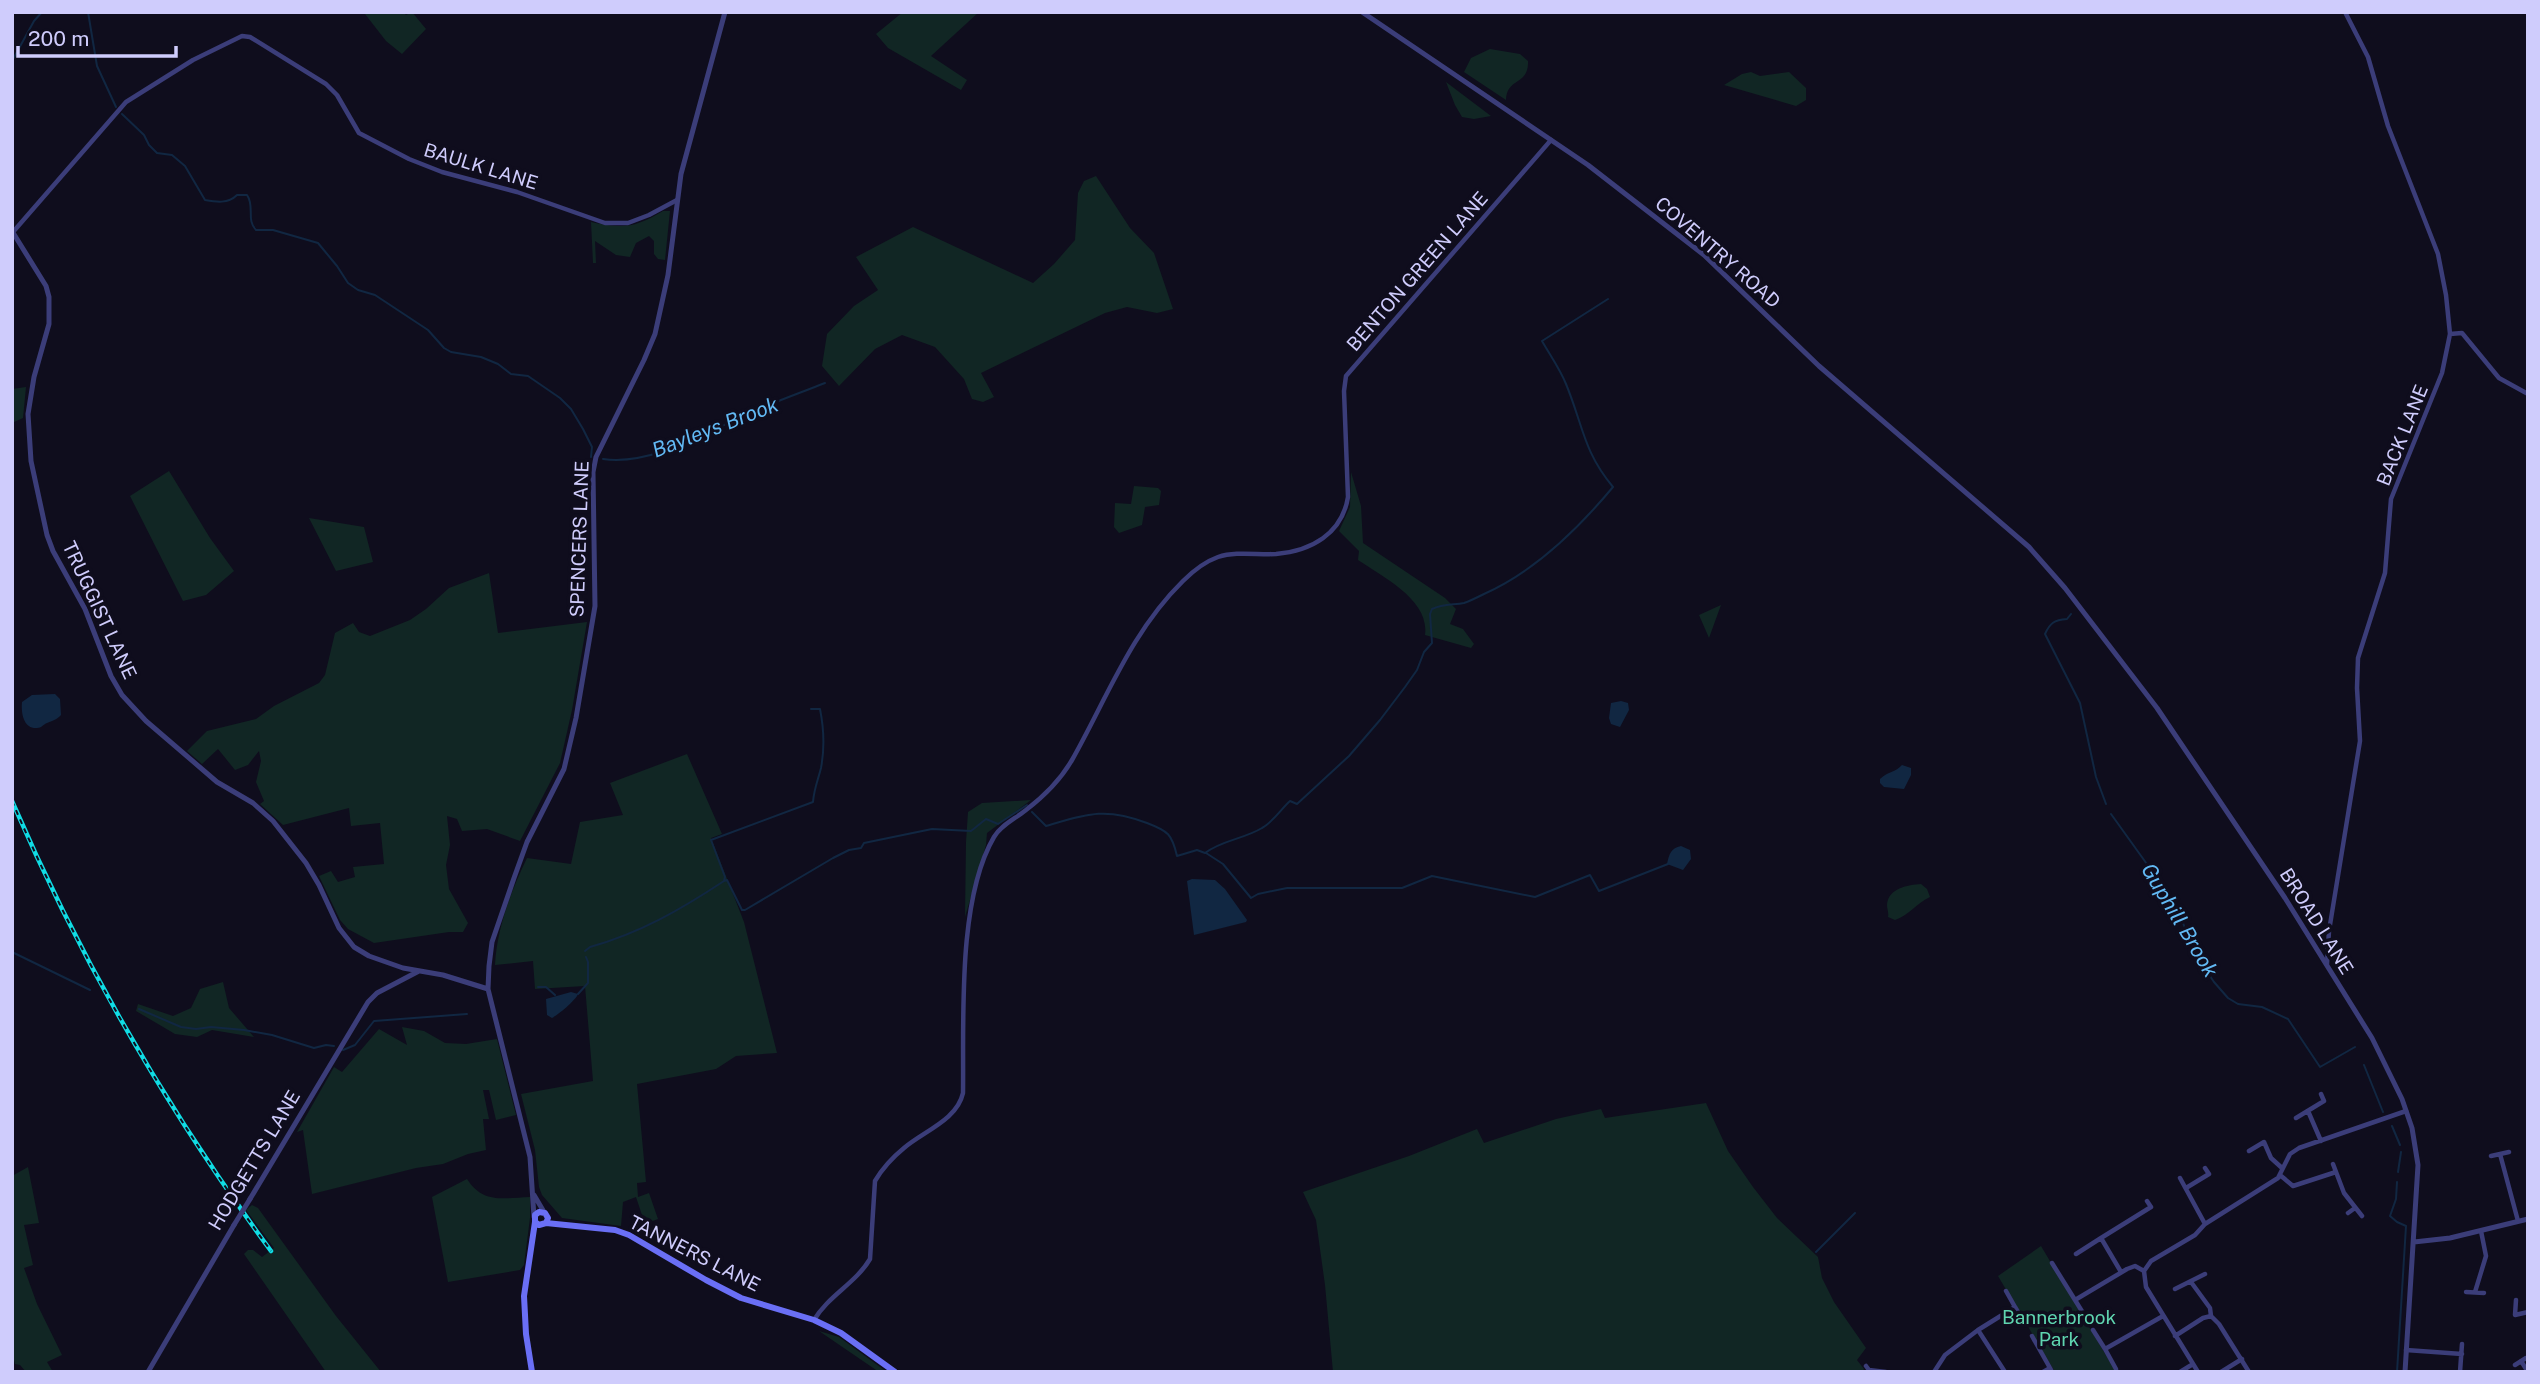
<svg xmlns="http://www.w3.org/2000/svg" width="2540" height="1384" font-family="'Public Sans',sans-serif">
	<rect width="100%" height="100%" fill="#0f0d1d"/>
	<!-- green -->
	<path fill="#112624" d="M367 12H403L406 15 412 12 426 29 402 54 386 41 365 14Z
		M903 12H979L931 56 967 80 961 90 888 48 876 34Z
		M1490 49 1520 54 1528 61C1529 86 1507 77 1506 100L1464 72 1471 58Z
		M1751 72 1760 76 1789 72 1806 88V100L1796 106 1724 85 1742 74Z
		M1446 82 1491 116 1474 119 1462 117 1455 105Z
		M1096 176 1130 228 1154 253 1173 309 1157 313 1127 307 1105 313 981 373 994 397 983 402 972 399 964 379 935 347 902 335 875 349 839 386 822 366 827 334 854 306 878 290 856 257 913 227 1033 283 1054 264 1075 240 1078 193 1084 181Z
		M663 211H670L665 260 658 259 654 254V241L649 236 636 243 630 257 616 255 595 241 596 263H593L591 222C624 229 634 228 663 211Z
		M26 387 23 418 12 423V389Z
		M169 471 210 538 234 571 206 595 183 601 130 496Z
		M1351 472 1361 506 1363 543 1445 598 1456 609 1450 624 1463 629 1474 644 1471 648 1425 635C1430 600 1383 577 1358 560L1359 551 1339 531 1350 507Z
		M1134 486 1158 488 1161 491 1159 505 1145 507 1142 525 1119 533 1114 527 1115 503 1131 504Z
		M309 518 364 527 373 562 336 571Z
		M489 573 498 633 587 622 572 710 560 763 520 841 487 829 462 831 457 819 447 816 450 845 446 865 449 889 468 923 463 932H449L374 943 348 929 340 920 319 876 331 871 338 882 355 877 353 867 384 864 380 823 351 826 349 808 283 825 260 804 264 801 256 782 261 761 259 751 248 765 235 770 218 749 202 764 187 751 207 731 256 719 274 706 319 683 325 675 335 633 353 623 359 632 370 636 410 620 426 609 449 588Z
		M1721 605 1709 638 1699 615Z
		M687 754 722 834 711 838 744 922 777 1053 736 1056 716 1069 637 1084 646 1182 637 1183 638 1197 649 1193 658 1219 645 1224 636 1197 623 1202 621 1226 562 1218 542 1195 539 1187 535 1150 521 1094 593 1081 585 986 535 989 533 961 495 965C497 928 511 891 527 858L571 864 580 822 623 815 610 783Z
		M1031 800 987 833 986 845 965 917 966 842 968 812 982 803Z
		M1921 884 1927 889 1930 897C1917 903 1908 916 1895 920L1888 917C1889 913 1887 909 1887 905 1888 888 1908 885 1921 884Z
		M223 982 229 1008 254 1037 212 1030 197 1037 175 1034 136 1011 138 1004 173 1016 191 1008 200 989Z
		M402 1027 424 1031 445 1043 466 1044 497 1039 516 1115 496 1120 489 1090H483L489 1119H483L486 1150 468 1154 443 1164 416 1168 312 1194 303 1130 297 1132 334 1067 342 1072 379 1029 407 1045Z
		M1706 1103 1728 1151 1753 1187 1777 1218 1818 1257 1822 1278 1834 1302 1866 1348 1857 1360 1864 1369 1862 1372H1333L1325 1285 1316 1220 1303 1192 1409 1156 1477 1129 1484 1143 1556 1119 1601 1109 1605 1118Z
		M28 1167 39 1223 24 1225 33 1265 24 1268 37 1304 62 1355 47 1362 53 1372H26L20 1365 15 1364 12 1353V1176Z
		M467 1179C483 1204 503 1198 530 1197V1218L524 1265 520 1270 448 1282 432 1197Z
		M252 1205 258 1208 336 1316 381 1372H326L244 1254 248 1250H253L262 1257 274 1248 246 1210Z
		M2041 1246 2116 1372H2055L1998 1276Z
		M819 1331 839 1337 887 1372H879Z"/>
	<!-- water -->
	<path fill="#112742" d="M55 694 60 699 61 715C56 720 54 720 47 723 42 725 42 728 37 728 23 729 21 712 22 702L32 695Z
		M1621 701 1628 703 1629 710 1620 727 1611 724 1609 718 1611 703Z
		M1902 765 1911 768V775L1904 789 1884 787 1880 783V779C1887 772 1896 772 1902 765Z
		M1681 846 1690 850 1691 859 1683 870 1667 864C1669 854 1671 848 1681 846Z
		M1192 879 1215 880 1225 889 1247 920 1246 922 1194 935 1187 881Z
		M571 992 578 994C576 1000 558 1015 552 1018L547 1015 546 999Z"/>
	<g fill="none" stroke-linecap="round" stroke-linejoin="round">
		<!-- stream -->
		<path stroke="#112742" stroke-width="2" d="M88 12 97 66 116 107
			M12 61 34 21 42 12
			M122 114 144 135 149 145 157 153 172 155 185 166 205 200C216 202 228 204 237 195H247C255 206 246 220 256 230H273L318 243 337 266 348 283 358 290 375 295 428 330 444 348 451 352 481 357 498 364 511 374 528 376 560 398 571 409 583 429 592 447 591 457
			M603 459C652 466 706 432 750 413 774 402 800 393 825 383
			M2071 614 2067 619C2054 620 2050 623 2045 634L2080 703 2096 777 2106 804
			M1032 812 1046 826C1087 814 1105 807 1147 823 1168 831 1172 834 1177 856L1197 850 1205 853C1222 840 1244 839 1262 828 1273 822 1281 809 1290 801L1297 804 1349 756 1380 720 1405 687 1417 670 1424 652 1432 643 1430 614 1432 609C1443 604 1453 605 1464 603 1470 601 1478 597 1484 594 1534 572 1578 529 1613 487 1583 451 1583 425 1566 384 1560 369 1550 355 1542 341L1608 299
			M2111 814 2177 906 2193 951 2214 982 2228 998 2238 1004 2262 1007 2288 1019 2320 1067 2355 1047
			M1206 853 1223 864 1251 898 1258 894 1287 888H1402L1432 876 1535 897 1590 875 1599 891 1668 864
			M724 881 725 877 711 840 813 802C814 789 818 780 821 768 825 747 824 729 820 709H811
			M585 951 590 947C640 933 680 910 724 881L727 880 742 910H745L833 858 849 850 861 848 864 843 932 829 971 831 986 819 998 824 1027 805
			M12 952 90 990
			M538 987H546L555 995
			M578 994 588 983V962L586 957
			M139 1009 181 1027 196 1029 211 1027 244 1030 272 1035 314 1048 326 1045 334 1046
			M343 1050 355 1045 374 1021 467 1014
			M2364 1065 2383 1112
			M2392 1126 2400 1145
			M2398 1172 2401 1152
			M1816 1252 1855 1213
			M2397 1372 2406 1226 2397 1222 2390 1216 2396 1199 2397 1182"/>
		<!-- minor -->
		<path stroke="#3b3d79" stroke-width="4.5" d="M13 232 126 102 193 60 242 36 250 37 326 84 337 95 359 133 409 159 442 172 517 192 605 223H628L649 215 677 200
			M2450 334 2462 333 2499 378 2528 394
			M2327 964 2329 931 2360 741 2357 688 2358 658 2385 573 2391 499 2442 373 2450 334 2446 295 2438 254 2388 126 2368 57 2345 12
			M2308 1111 2321 1141
			M2296 1118 2324 1101 2321 1094
			M2249 1151 2264 1142 2271 1158 2282 1168
			M2500 1154 2518 1221
			M2491 1156 2509 1152
			M2333 1164 2344 1193 2362 1216
			M2280 1175 2293 1186 2336 1172
			M2180 1178 2205 1224
			M2186 1188 2209 1174 2205 1168
			M2348 1213 2355 1208
			M2076 1254 2101 1238
			M2052 1263 2075 1300 2127 1269 2135 1266 2144 1271
			M2121 1272 2101 1238 2151 1207 2147 1201
			M2191 1282 2210 1308 2211 1316
			M2175 1289 2205 1274
			M2466 1292 2484 1293
			M2475 1292 2486 1256 2481 1231
			M2075 1300 2088 1321
			M2516 1300 2515 1315 2528 1312
			M2015 1307 2022 1319
			M814 1320C828 1296 856 1283 870 1259L875 1181C882 1169 893 1157 904 1148 924 1131 957 1120 963 1093 964 1021 957 900 994 837 1001 825 1015 819 1026 810 1043 797 1061 779 1072 760 1107 698 1131 632 1183 581 1193 571 1204 562 1218 557 1236 551 1257 555 1276 554 1311 551 1342 534 1348 497L1344 391 1346 376 1551 140
			M1978 1330 2015 1307 2006 1291
			M2093 1330 2105 1349
			M2032 1336 2050 1368
			M2175 1336 2203 1318 2211 1316 2219 1324 2249 1372
			M2406 1350 2462 1354
			M2521 1361 2528 1372
			M2515 1365 2526 1358
			M1866 1366 1869 1370 1886 1372
			M2116 1369 2105 1349 2163 1316
			M1934 1372 1945 1355 1978 1330 2005 1372
			M2043 1372 2050 1368 2052 1372
			M2180 1372 2193 1364
			M2198 1372 2146 1287 2144 1271 2151 1261 2195 1235 2205 1224 2278 1178 2290 1154 2299 1148 2406 1111
			M2221 1372 2242 1359
			M2460 1372 2462 1344"/>
		<!-- tertiary -->
		<path stroke="#3b3d79" stroke-width="5" d="M1362 12 1588 165 1704 255 1819 366 2029 547 2065 588 2157 708 2285 898 2372 1038 2402 1099 2412 1128 2418 1165 2405 1372
			M12 231 46 286 49 297V324L34 377 28 414 31 461 47 535 53 551 85 609 111 676 122 695 146 721 217 782 253 803 273 821 306 863 319 885 339 928 354 947 369 956 403 968 443 975 488 989
			M534 1195 544 1212
			M250 1199 368 1002 377 993 419 971
			M534 1217 530 1157 488 989 489 966 492 942 514 878 527 842 564 769 576 718 595 606 593 472 596 457 644 360 655 334 668 275 681 174 725 12
			M2414 1242 2450 1238 2528 1219
			M148 1372 234 1225"/>
		<!-- secondary -->
		<path stroke="#6a6ff5" stroke-width="6" d="M546 1223 548 1218 545 1213 539 1212 535 1215V1222L539 1225 546 1223 615 1230 629 1235 706 1280 741 1298 814 1320 841 1333 895 1372
			M532 1372 526 1334 524 1296 535 1222"/>
		<defs>
			<path id="rail" d="M12 801C81 961 168 1111 271 1251"/>
		</defs>
		<!-- rail casing -->
		<use href="#rail" stroke="#10dce4" stroke-width="4.5"/>
		<!-- rail -->
		<use href="#rail" stroke="#0f0d1d" stroke-width="2" stroke-dasharray="5" stroke-linecap="butt"/>
		<!-- tertiary-bridge -->
		<path stroke="#3b3d79" stroke-width="5" d="M234 1225 250 1199"/>
	</g>
	<g text-anchor="middle" dominant-baseline="central" stroke-width="7" stroke-linejoin="round" paint-order="stroke">
		<!-- street labels -->
		<g font-size="19" fill="#cfccfc" stroke="#0f0d1d">
			<text transform="translate(481 166) rotate(17)">BAULK LANE</text>
			<text transform="translate(1718 252) rotate(41)">COVENTRY ROAD</text>
			<text transform="translate(1417 271) rotate(-49)">BENTON GREEN LANE</text>
			<text transform="translate(2402 435) rotate(-68)">BACK LANE</text>
			<text transform="translate(579 539) rotate(-88)">SPENCERS LANE</text>
			<text transform="translate(100 610) rotate(65)">TRUGGIST LANE</text>
			<text transform="translate(2317 921) rotate(58)">BROAD LANE</text>
			<text transform="translate(254 1160) rotate(-59)">HODGETTS LANE</text>
			<text transform="translate(695 1253) rotate(27)">TANNERS LANE</text>
		</g>
		<!-- park labels -->
		<g font-size="19" fill="#5fd5b0" stroke="#0f0d1d">
			<text x="2059" y="1317">Bannerbrook<tspan x="2059" dy="22">Park</tspan></text>
		</g>
		<!-- water labels -->
		<g font-size="21" font-style="italic" fill="#62b9f4" stroke="#0f0d1d">
			<text transform="translate(715 427) rotate(-21)">Bayleys Brook</text>
			<text transform="translate(2180 920) rotate(59)">Guphill Brook</text>
		</g>
	</g>
	<!-- border -->
	<rect width="2540" height="1384" fill="none" stroke="#cfccfc" stroke-width="28"/>
	<!-- scale -->
	<path d="M18 46v10h158v-10" fill="none" stroke="#cfccfc" stroke-width="3.5"/>
	<text x="28" y="46" font-size="21" fill="#cfccfc" stroke="#0f0d1d" stroke-width="5" paint-order="stroke">200 m</text>
</svg>
